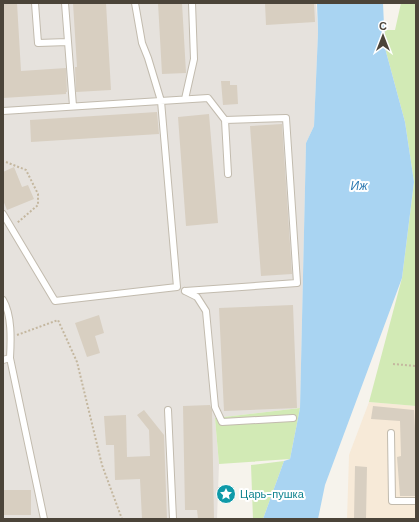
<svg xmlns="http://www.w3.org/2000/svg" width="419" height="522" font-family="'DM Sans',sans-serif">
	<rect width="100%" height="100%" fill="#f6f3ec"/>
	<!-- commercial -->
	<path fill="#f7ead8" d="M369 402 416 406V519H347L349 455Z"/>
	<!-- industrial -->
	<path fill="#e6e2dd" d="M3 3H316L318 33 314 126 306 143 300 408 215 418 219 464 217 519H3Z"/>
	<!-- green -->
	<path fill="#d2eab5" d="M401 3H416V406L369 402 402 278 414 182 405 122 385 48V30H395Z
		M300 408 290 459 219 464 215 418Z
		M284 461 263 519H253L251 465Z"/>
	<!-- water -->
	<path fill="#a9d4f2" d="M317 3H383L385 48 405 122 414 182 402 278 325 485 318 519H263L284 461 290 459 300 408 306 143 314 126 318 33Z"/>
	<!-- building -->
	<path fill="#d8cfc1" d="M3 3H17L21 71 66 68 67 92H66V94L3 98Z
		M73 3H106L111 90 76 92 75 67H77Z
		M158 3H182L186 73 162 74Z
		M265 3H314L315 22 266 25Z
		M221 81H230V85H237L238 104 223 105Z
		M157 112 159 134 31 142 30 120Z
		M209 114 218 223 186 226 178 117Z
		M282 124 292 274 261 276 250 126Z
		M14 167 22 187 28 185 34 199 7 210 3 200V172Z
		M293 305 297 408 224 411 219 308Z
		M99 315 104 333 95 336 100 353 87 357 75 323Z
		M210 405 212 410 214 519H198L197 510H185L183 406Z
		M373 406 414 410 416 446V496H400L397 457 401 456 400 421 371 419Z
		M144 410 164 435 167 519H142L140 479 115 480 114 445H106L104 416 126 415 127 457 150 456 149 430 137 415Z
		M355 466 367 467 366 519H354Z
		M3 490H31V515H3Z"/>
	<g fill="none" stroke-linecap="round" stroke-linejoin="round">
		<defs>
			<path id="lane" d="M35 3 38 43 68 42
				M65 3 73 106
				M185 99 194 59 192 3
				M3 111 208 98 225 120 228 174
				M3 214 55 301 177 287 161 101 148 58 142 43 135 3
				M185 291 297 283 286 118 225 120
				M185 291 197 297 206 311 215 407 222 422 293 418
				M3 300C12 315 11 340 10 358
				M3 360 10 358 44 519
				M168 410 173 519
				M391 433 392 501H416"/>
		</defs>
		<!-- lane casing -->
		<use href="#lane" stroke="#c2bbae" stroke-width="8"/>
		<!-- path -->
		<path stroke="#c4b79f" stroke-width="2" stroke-dasharray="2 2" stroke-linecap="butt" d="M6 162 26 170 38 194V205L17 223
			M17 335 58 320 77 362 102 465 122 519
			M393 364 416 366"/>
		<!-- lane -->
		<use href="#lane" stroke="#fff" stroke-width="6"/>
	</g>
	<!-- icons -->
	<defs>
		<symbol id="sight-disc" viewBox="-11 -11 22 22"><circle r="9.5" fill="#0f9aa8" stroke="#fff"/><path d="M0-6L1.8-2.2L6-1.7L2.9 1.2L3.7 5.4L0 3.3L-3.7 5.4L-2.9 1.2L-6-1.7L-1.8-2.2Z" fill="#fff"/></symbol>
	</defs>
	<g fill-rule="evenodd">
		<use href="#sight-disc" x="215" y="483" width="22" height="22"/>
	</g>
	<g text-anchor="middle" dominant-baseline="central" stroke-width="4" stroke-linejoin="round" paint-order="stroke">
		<!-- culture labels -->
		<g font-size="11" fill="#0d838f" stroke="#fff" text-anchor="start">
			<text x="240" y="494">Царь-пушка</text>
		</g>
		<!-- water labels -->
		<g font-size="12" font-style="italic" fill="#2e7ab2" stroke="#fff">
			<text x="359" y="186">Иж</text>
		</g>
	</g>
	<!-- border -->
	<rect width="419" height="522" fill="none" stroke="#4b4439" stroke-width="8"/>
	<!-- north arrow -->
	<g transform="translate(383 36)" stroke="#ffffff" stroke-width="3" paint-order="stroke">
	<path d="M0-3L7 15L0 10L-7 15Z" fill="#4b4439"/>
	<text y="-6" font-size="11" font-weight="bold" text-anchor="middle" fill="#4b4439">С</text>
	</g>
</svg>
